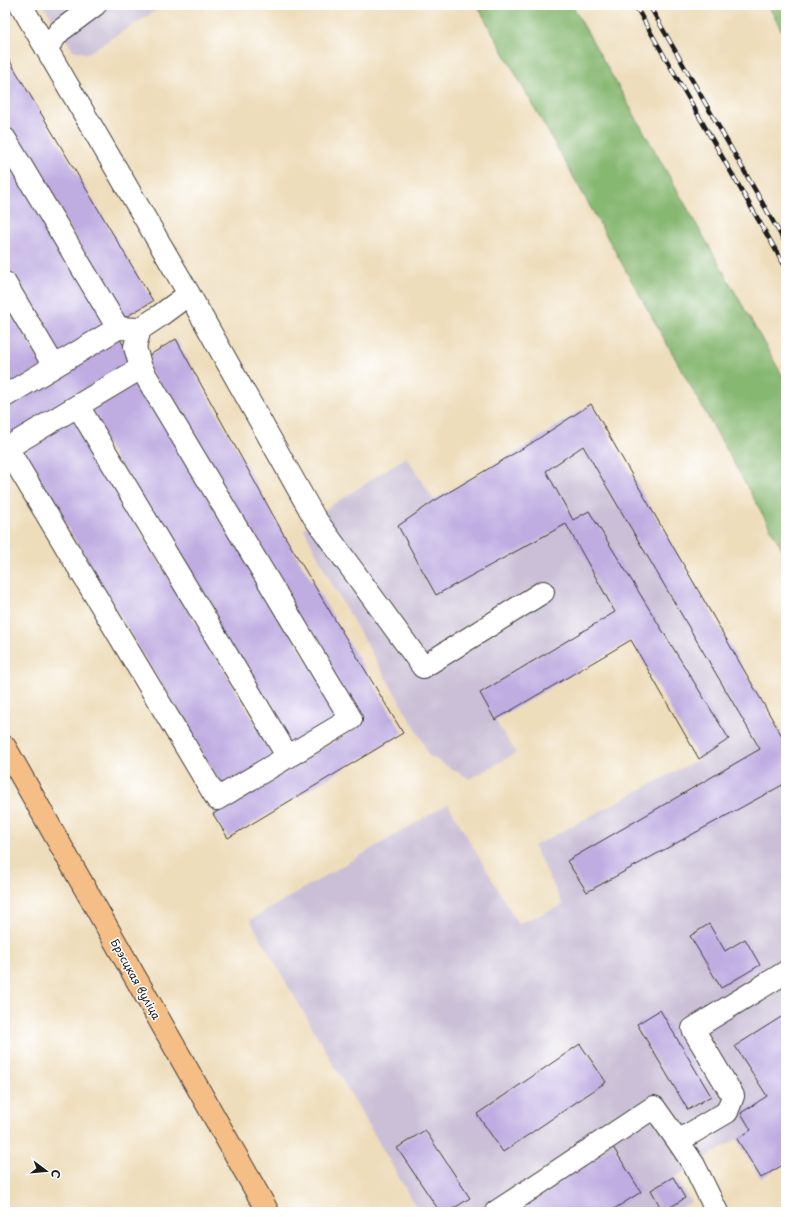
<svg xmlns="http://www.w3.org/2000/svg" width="791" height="1217" font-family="'Playpen Sans',sans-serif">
	<rect width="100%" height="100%" fill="#fff"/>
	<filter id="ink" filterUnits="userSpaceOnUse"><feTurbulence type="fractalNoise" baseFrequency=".025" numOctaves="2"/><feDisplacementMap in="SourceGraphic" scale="8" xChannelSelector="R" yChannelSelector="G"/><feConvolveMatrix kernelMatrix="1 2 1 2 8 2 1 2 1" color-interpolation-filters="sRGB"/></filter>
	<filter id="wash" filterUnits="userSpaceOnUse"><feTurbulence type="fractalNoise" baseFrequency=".012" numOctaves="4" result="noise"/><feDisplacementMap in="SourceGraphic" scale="16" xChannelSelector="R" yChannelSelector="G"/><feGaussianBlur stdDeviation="0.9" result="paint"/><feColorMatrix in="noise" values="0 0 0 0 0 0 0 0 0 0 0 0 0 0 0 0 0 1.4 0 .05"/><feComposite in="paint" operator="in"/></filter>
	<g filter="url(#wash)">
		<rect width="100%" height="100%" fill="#edb"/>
		<!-- industrial -->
		<path fill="#cabfd6" d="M43 5H165L87 54 73 50Z
			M591 404 786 743V1165L785 1164 761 1178 737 1139 675 1177 691 1202 674 1212H419L250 920 448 804 518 924 563 905 534 846 699 759 631 640 495 720 516 753 470 779 428 755 422 740 333 586 304 529 314 517 406 457 434 500 530 444Z"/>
		<!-- forest -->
		<path fill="#87b872" stroke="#526a47" d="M477 5H572L786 382V556Z
			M768 5H786V39Z"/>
		<g id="blocks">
			<!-- building -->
			<path fill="#bfade2" d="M5 53 153 301 124 318 5 121Z
				M5 150 109 325 57 356 5 270Z
				M5 302 43 366 5 389Z
				M118 336 134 363 5 441V405Z
				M176 339 284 535 403 733 228 838 213 814 361 725 143 359Z
				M138 377 341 717 289 749 86 409Z
				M591 404 786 743V783L587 892 567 861 760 749 583 446 546 471 573 520 589 511 729 739 699 759 631 640 495 720 480 693 615 612 566 524 436 595 398 526 434 501 530 444Z
				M72 416 275 756 223 788 20 448Z
				M709 924 725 951 745 939 760 965 721 988 690 936Z
				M660 1010 711 1096 688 1110 637 1024Z
				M786 1014V1163L761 1178 737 1139 751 1130 741 1113 767 1096 735 1046Z
				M580 1044 606 1082 503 1152 477 1114Z
				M425 1130 470 1198 448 1212H440L397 1148Z
				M613 1147 641 1192 609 1212H509Z
				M673 1177 685 1198 663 1212 651 1190Z"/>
		</g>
	</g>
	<g filter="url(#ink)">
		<use href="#blocks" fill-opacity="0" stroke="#3c3934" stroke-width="1"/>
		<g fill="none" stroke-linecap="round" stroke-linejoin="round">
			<defs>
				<path id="minor" d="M21 5 189 294 314 517 423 667 543 592
					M46 48 60 31 95 5
					M5 139 118 328
					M5 283 54 366
					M140 329 135 347 141 368
					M141 368 351 719 217 799 7 448Z
					M5 396 118 328 140 329 158 317 189 294
					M78 406 288 757
					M496 1212 654 1107 678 1141
					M717 1212 694 1165 678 1141 727 1112 733 1096 693 1029 786 972"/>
				<path id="major" d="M5 747 268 1212"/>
			</defs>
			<!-- minor casing -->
			<use href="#minor" stroke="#3c3934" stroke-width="24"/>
			<!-- major casing -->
			<use href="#major" stroke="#3c3934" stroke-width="24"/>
			<!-- minor -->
			<use href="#minor" stroke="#fff" stroke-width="22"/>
			<!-- major -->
			<use href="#major" stroke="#f6be87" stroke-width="22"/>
			<defs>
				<path id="rail" d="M635 5 786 268
					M649 5 786 244"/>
			</defs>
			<!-- rail casing -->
			<use href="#rail" stroke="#1c1c1c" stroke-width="4.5"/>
			<!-- rail -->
			<use href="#rail" stroke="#fff" stroke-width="3" stroke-dasharray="9" stroke-linecap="butt"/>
		</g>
	</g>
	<g text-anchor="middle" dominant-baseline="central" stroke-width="3" stroke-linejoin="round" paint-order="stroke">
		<!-- street labels -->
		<g font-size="11" fill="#1c1c1c" stroke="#fff">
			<text transform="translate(136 979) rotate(61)">Брэсцкая вуліца</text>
		</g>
	</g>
	<!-- margin -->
	<rect width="791" height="1217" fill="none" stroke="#fff" stroke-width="20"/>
	<!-- north arrow -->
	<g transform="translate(46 1171) rotate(106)" stroke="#ffffff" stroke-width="3" paint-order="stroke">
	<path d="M0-3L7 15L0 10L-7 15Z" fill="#1c1c1c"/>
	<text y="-6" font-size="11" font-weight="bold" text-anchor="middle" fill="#1c1c1c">С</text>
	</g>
</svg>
